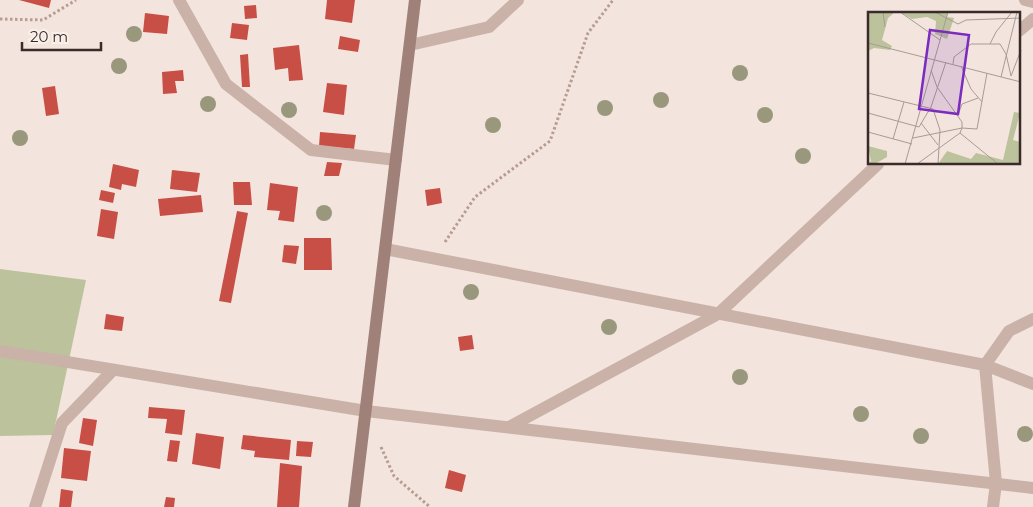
<svg xmlns="http://www.w3.org/2000/svg" width="1033" height="507" font-family="Montserrat,sans-serif">
	<rect width="100%" height="100%" fill="#f3e5dd"/>
	<!-- green -->
	<path fill="#bcc29c" d="M0 269 86 280 53 435 0 436Z"/>
	<!-- building -->
	<path fill="#c84f46" d="M19 0H51L49 8Z
		M327 0H355L352 23 325 19Z
		M256 5 257 18 245 19 244 6Z
		M145 13 169 16 167 34 143 32Z
		M232 23 249 25 247 40 230 38Z
		M340 36 360 40 358 52 338 49Z
		M299 45 303 80 289 81 288 68 275 70 273 48Z
		M248 54 250 87H242L240 55Z
		M183 70 184 81H175L177 93 163 94 162 72Z
		M327 83 347 85 344 115 323 112Z
		M55 86 59 114 46 116 42 88Z
		M320 132 356 135 354 149 319 146Z
		M327 162 342 163 339 176H324Z
		M113 164 139 170 136 187 122 184 121 190 109 187Z
		M172 170 200 173 197 192 170 189Z
		M233 182H250L252 205H234Z
		M270 183 298 187 294 222 278 220 280 211 267 210Z
		M440 188 442 203 427 206 425 190Z
		M101 190 115 193 113 203 99 200Z
		M201 195 203 212 160 216 158 199Z
		M101 209 118 212 114 239 97 236Z
		M237 211 248 213 231 303 219 301Z
		M304 238H331L332 270H304Z
		M284 245 299 246 296 264 282 262Z
		M106 314 124 317 122 331 104 329Z
		M472 335 474 349 460 351 458 337Z
		M149 407 185 410 182 435 165 433 167 419 148 418Z
		M83 418 97 420 93 446 79 443Z
		M196 433 224 437 220 469 192 464Z
		M243 435 291 440 289 460 254 457 255 451 241 449Z
		M170 440 180 441 177 462 167 461Z
		M297 441 313 442 311 457 296 456Z
		M64 448 91 451 87 481 61 478Z
		M280 463 302 466 299 507H277Z
		M449 470 466 475 462 492 445 488Z
		M61 489 73 491 71 507H59Z
		M166 497 175 498 174 507H164Z"/>
	<g fill="none" stroke-linecap="round" stroke-linejoin="round">
		<!-- path -->
		<path stroke="#b79c92" stroke-width="3" stroke-dasharray="2.5 2.5" stroke-linecap="butt" d="M0 19 43 20 76 0
			M445 242 475 197 550 141 588 33 613 0
			M381 447 394 476 430 507"/>
		<!-- lane -->
		<path stroke="#cbb2a8" stroke-width="12" d="M179 0 226 84 311 150 396 160
			M1025 0 1033 2
			M1019 31 1033 19
			M410 45 489 27 518 0
			M385 249 985 365 1033 384
			M509 427 718 314 878 164
			M996 483 985 365 1009 331 1033 319"/>
		<!-- street -->
		<path stroke="#cbb2a8" stroke-width="12" d="M0 351 366 411 1033 488
			M35 507 62 423 113 370
			M993 507 996 483"/>
		<!-- secondary -->
		<path stroke="#9f817a" stroke-width="12" d="M354 507 415 0"/>
	</g>
	<!-- trees -->
	<g fill="#99977c">
		<circle cx="134" cy="34" r="8"/>
		<circle cx="119" cy="66" r="8"/>
		<circle cx="740" cy="73" r="8"/>
		<circle cx="661" cy="100" r="8"/>
		<circle cx="208" cy="104" r="8"/>
		<circle cx="605" cy="108" r="8"/>
		<circle cx="289" cy="110" r="8"/>
		<circle cx="765" cy="115" r="8"/>
		<circle cx="493" cy="125" r="8"/>
		<circle cx="20" cy="138" r="8"/>
		<circle cx="803" cy="156" r="8"/>
		<circle cx="324" cy="213" r="8"/>
		<circle cx="471" cy="292" r="8"/>
		<circle cx="609" cy="327" r="8"/>
		<circle cx="740" cy="377" r="8"/>
		<circle cx="861" cy="414" r="8"/>
		<circle cx="1025" cy="434" r="8"/>
		<circle cx="921" cy="436" r="8"/>
	</g>
	<!-- overview -->
	<g transform="translate(868 12)">
		<rect width="152" height="152" fill="#f3e5dd"/>
		<path d="M0 0H27L20 6 14 28 24 34 22 38 6 36 0 39ZM32 0H80L79 5 86 6 79 27 67 22 68 9 59 5 44 7ZM146 100 152 101 145 128 152 130V152H70L79 139 103 147 108 141 135 148ZM0 134 19 139V145L7 152H0L3 149Z" fill="#bcc29c"/>
		<path fill="none" stroke="#a89b95" stroke-width="1" d="M15 0 17 15M32 0 72 28M67 0 90 12 98 8 153 6M0 31 153 70M122 32 128 20 144 0M85 52 86 45 103 32H132L138 42 143 64M93 54 103 77 114 90M143 64 153 38M133 65 149 0M0 81 65 97 72 118 70 152M0 101 51 115 63 95 78 50M90 103 94 92 110 86M53 111 70 133M0 120 44 132M92 121 130 152M45 126 94 116 109 117 119 61M25 127 36 90M37 152 80 0M49 152 92 121 94 116V110L69 75 63 58"/>
		<path fill="#7b2cbf" fill-opacity="0.15" stroke="#7b2cbf" stroke-width="2.5" d="M62 18 101 23 90 102 51 97Z"/>
		<rect width="152" height="152" fill="none" stroke="#382b29" stroke-width="2.5"/>
	</g>
	<!-- scale -->
	<path d="M22 42v8h79v-8" fill="none" stroke="#382b29" stroke-width="2.5"/>
	<text x="30" y="42" font-size="15" fill="#382b29" stroke="#faf0ea" stroke-width="4" paint-order="stroke">20 m</text>
</svg>
